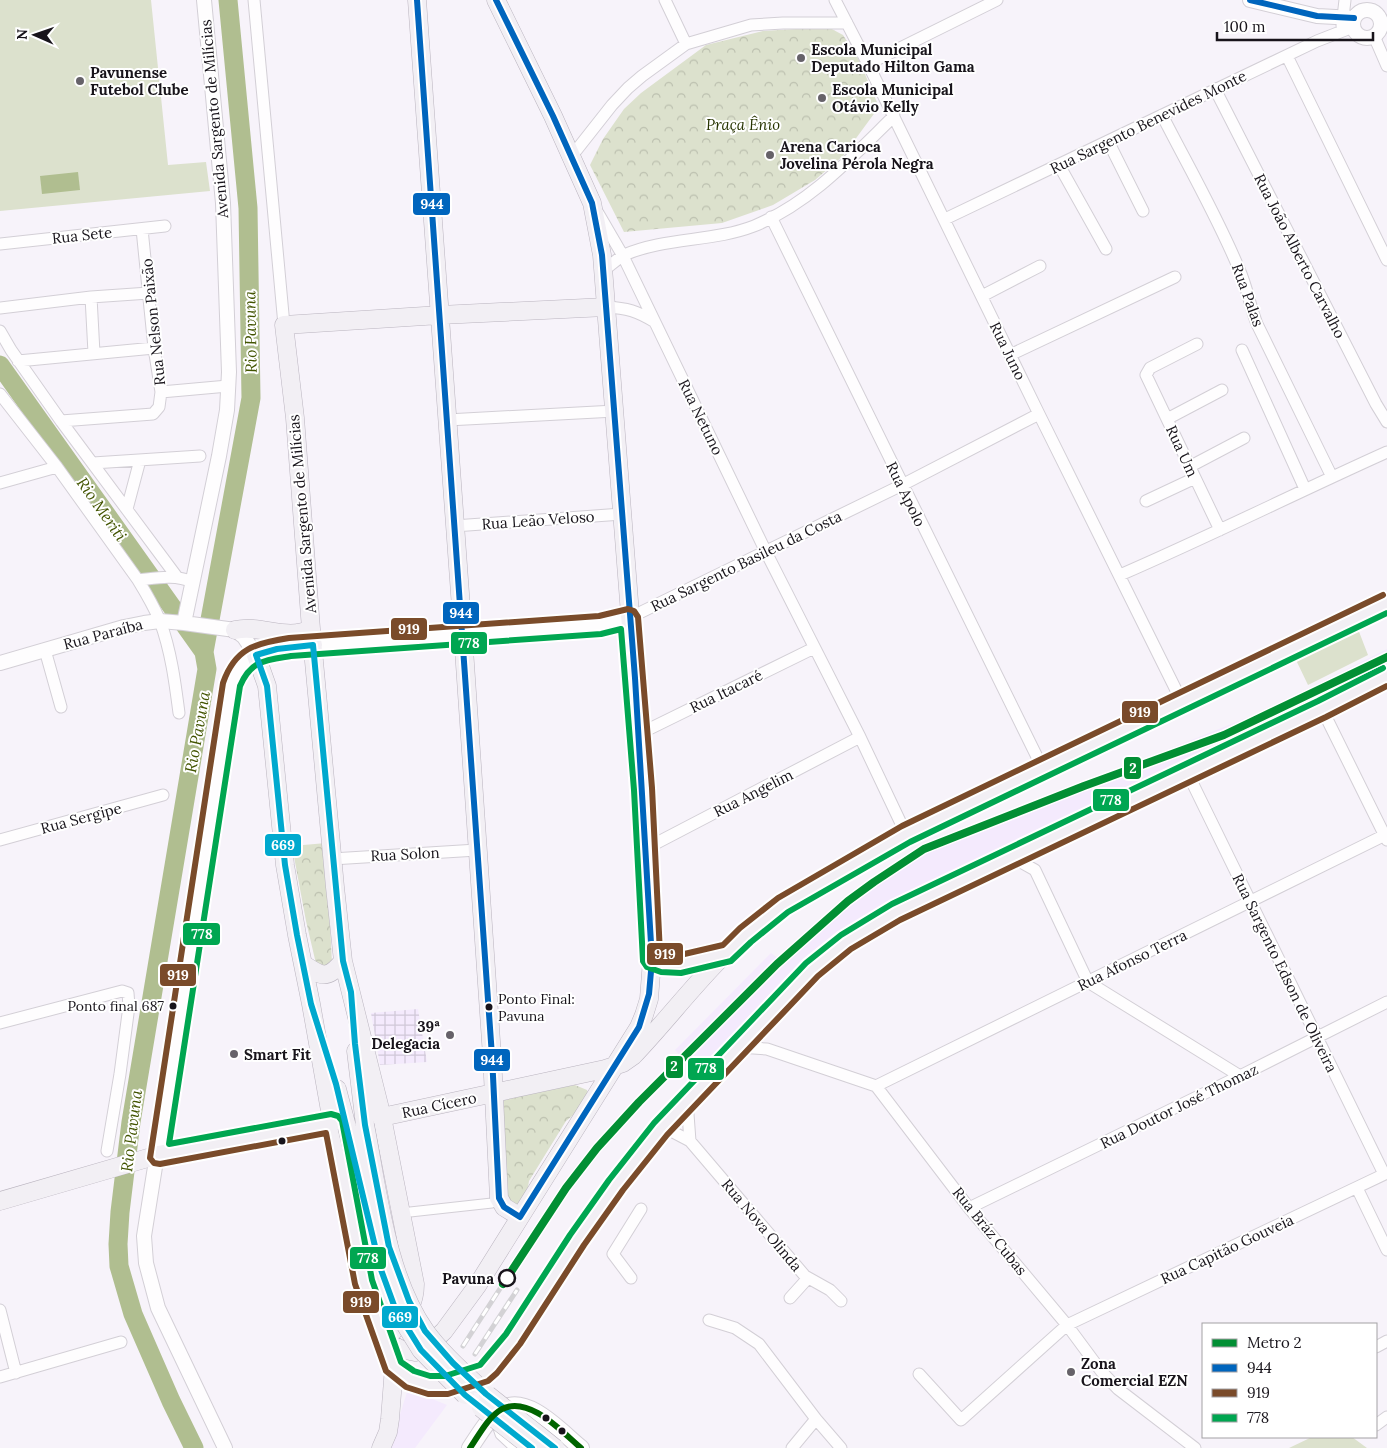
<svg xmlns="http://www.w3.org/2000/svg" width="1387" height="1448" font-family="Lora,serif">
	<defs>
		<pattern id="industrial-grid" width="8" height="8" patternUnits="userSpaceOnUse" patternTransform="scale(1.25)"><rect width="8" height="8" fill="#f4eafd"/><path d="M0 4h8M4 0v8" fill="none" stroke="#d0c8d8"/></pattern>
		<pattern id="forest-crowns" width="20" height="18" patternUnits="userSpaceOnUse" patternTransform="scale(1.25)"><rect width="20" height="18" fill="#dce1cd"/><path d="M2 6a3 3 0 1 1 6 0M12 15a3 3 0 1 1 6 0" fill="none" stroke="#bcc0af"/></pattern>
	</defs>
	<rect width="100%" height="100%" fill="#f7f3fa"/>
	<!-- built -->
	<path fill="#f4eafd" d="M1387 649V671L1323 703 1087 808 961 871 837 938 773 1001 700 1077 675 1050 771 953 778 958 832 910 894 866 943 839 1259 713Z
		M408 1389 447 1405 415 1448H384L397 1424Z"/>
	<!-- industrial -->
	<path fill="url(#industrial-grid)" d="M418 1009 427 1062 380 1065 371 1013Z"/>
	<!-- grass -->
	<path fill="#dce1cd" d="M0 0H151L168 165 206 162 210 191 0 211Z
		M1358 629 1368 655 1308 685 1296 660Z
		M1312 1437H1352L1367 1448H1289Z"/>
	<!-- forest -->
	<path fill="url(#forest-crowns)" d="M828 27 843 35 859 60 879 107 843 156 815 180 773 205 722 223 624 232 590 165 603 139 624 109 641 93 706 45 763 31Z
		M326 843 332 963V968H317L306 921 292 846Z
		M575 1085 587 1090 588 1093 577 1112 566 1121 529 1181 527 1193 520 1204H512L508 1201 496 1097Z"/>
	<!-- water -->
	<path fill="#b0be90" d="M78 172 80 190 42 194 40 176Z"/>
	<g fill="none" stroke-linecap="round" stroke-linejoin="round">
		<!-- river -->
		<path stroke="#b0be90" stroke-width="19" d="M0 365 204 652
			M194 1448 171 1401 133 1314 119 1266 118 1244 120 1212 131 1122 207 669 204 652 251 398 248 208 228 0"/>
		<defs>
			<path id="pedestrian" d="M401 1213 492 1203"/>
			<path id="minor" d="M254 0 284 325
				M665 0 686 44
				M835 0 868 64 1039 414 1182 702
				M1342 26 1345 0
				M1374 36 1387 66
				M1287 56 1387 260
				M868 64 997 0
				M1215 89 1376 404 1387 422
				M1162 115C1188 166 1217 216 1239 269 1247 287 1250 306 1257 324L1332 477
				M1108 141 1143 211
				M571 157 612 105 628 88 642 76 686 44 751 25 783 23H847
				M1059 165 1106 249
				M598 213 623 256 766 552 860 737 906 834
				M771 217 1043 769
				M945 219 1317 41 1353 27
				M0 244 165 226
				M603 271C610 266 617 259 624 255 665 237 713 242 754 226 810 203 851 158 894 116
				M982 296 1040 266
				M91 297 94 353
				M606 307C627 308 637 311 655 322
				M0 308 91 297 149 293
				M0 331 11 350 61 421 177 577
				M1197 344 1150 368 1146 375 1220 530
				M1242 350 1305 489
				M1010 355 1175 277
				M18 361 154 348
				M161 392 228 386
				M0 394 57 467 138 580C146 593 154 607 160 621 171 651 175 682 179 713
				M1167 419 1222 390
				M447 420 615 411
				M61 421 153 414 159 407 161 392 154 348 142 229
				M93 463 200 456
				M1189 467 1244 438
				M0 483 57 467
				M1146 501 1195 478
				M127 509 140 460
				M454 526 622 514
				M1120 575C1210 536 1298 492 1387 452
				M138 580C157 578 174 574 193 582
				M313 645 600 625 629 618 902 485 1039 414
				M45 650 61 707
				M1322 709 1387 840
				M639 734 814 648
				M1187 772 1384 1174
				M0 840 163 795
				M647 848 860 737
				M1010 856 1035 870 1088 982 1240 1076
				M332 859 477 850
				M0 1023 122 991 128 993 129 1006 120 1074 107 1151
				M739 1047 767 1049 876 1086 969 1208 1067 1325 1101 1371 1118 1389 1195 1448
				M876 1086 1387 834
				M660 1129 671 1131 690 1141 687 1101
				M690 1141 805 1276 830 1290 841 1301
				M1357 1188 1387 1250
				M969 1208 1240 1076 1387 1002
				M631 1278 613 1254 641 1209
				M790 1298 808 1278
				M0 1310 16 1373
				M709 1320 735 1328 759 1344 816 1419 841 1448
				M1376 1347 1387 1341
				M919 1374 961 1420 1067 1325 1387 1173
				M0 1377 121 1342
				M497 1422 501 1434 516 1448
				M1376 1425 1387 1417
				M792 1448 816 1419"/>
			<path id="tertiary" d="M1250 0 1317 16 1354 18
				M1353 24a14 14 0 1 1 28 0a14 14 0 1 1-28 0Z
				M184 623 219 456 227 410 229 372 223 203 204 0
				M0 663 124 627 144 623 160 621 184 623 235 630 244 637 256 655C242 661 237 669 232 684L144 1236 146 1263 158 1308 225 1448"/>
			<path id="secondary" d="M470 1448C479 1435 488 1418 502 1409 527 1393 562 1433 581 1448"/>
			<path id="primary" d="M417 0 463 635 492 1056 499 1198 504 1207 520 1217
				M235 630C260 624 287 641 311 629
				M313 645 275 649 256 655 267 686 285 865 297 935 311 1004 342 1178 364 1282 394 1367 390 1419 388 1432 381 1448
				M652 960C679 969 700 960 727 953
				M303 964C321 976 327 981 343 961
				M356 1051 365 1125
				M337 1089 347 1127
				M382 1117 605 1069 623 1063 633 1056C676 1011 713 958 763 921 847 857 946 815 1041 770 1157 715 1272 658 1387 603
				M0 1201 158 1155 333 1123
				M386 1341 400 1349 415 1352 428 1346 444 1331 477 1286 639 1027 644 1015 649 999 652 960 635 678 602 255 592 203 553 116 496 0
				M386 1341C399 1321 415 1311 415 1284L382 1117 343 961 335 887 311 629 295 418 284 325 440 315 606 307
				M394 1367 410 1379 429 1385H446L485 1373 513 1339 562 1263 616 1185 660 1129 812 970 846 942 896 912 1322 709 1387 676"/>
		</defs>
		<!-- pedestrian casing -->
		<use href="#pedestrian" stroke="#d3cfd6" stroke-width="11"/>
		<!-- minor casing -->
		<use href="#minor" stroke="#d3cfd6" stroke-width="13"/>
		<!-- tertiary casing -->
		<use href="#tertiary" stroke="#d3cfd6" stroke-width="16"/>
		<!-- secondary casing -->
		<use href="#secondary" stroke="#d3cfd6" stroke-width="18"/>
		<!-- primary casing -->
		<use href="#primary" stroke="#bab4bf" stroke-width="19"/>
		<!-- pedestrian -->
		<use href="#pedestrian" stroke="#fefdfe" stroke-width="9"/>
		<!-- minor -->
		<use href="#minor" stroke="#fefdfe" stroke-width="11"/>
		<!-- tertiary -->
		<use href="#tertiary" stroke="#fefdfe" stroke-width="14"/>
		<!-- secondary -->
		<use href="#secondary" stroke="#fefdfe" stroke-width="16"/>
		<!-- primary -->
		<use href="#primary" stroke="#f2eff4" stroke-width="18"/>
		<defs>
			<path id="rail" d="M463 1346 503 1284
				M475 1354 517 1290"/>
		</defs>
		<!-- rail casing -->
		<use href="#rail" stroke="#d3d2d5" stroke-width="5"/>
		<!-- rail -->
		<use href="#rail" stroke="#fff" stroke-width="3" stroke-dasharray="9" stroke-linecap="butt"/>
		<defs>
			<path id="primary-bridge" d="M365 1125C378 1191 386 1276 426 1332 440 1351 458 1368 476 1384
				M347 1127 380 1267 395 1308 421 1350 465 1395
				M488 1395 555 1448
				M481 1408 532 1448"/>
		</defs>
		<!-- primary-bridge casing -->
		<use href="#primary-bridge" stroke="#bab4bf" stroke-width="19" stroke-linecap="butt"/>
		<!-- primary-bridge -->
		<use href="#primary-bridge" stroke="#f2eff4" stroke-width="18"/>
		<defs>
			<path id="bus-1" d="M417 0 492 1056 499 1198 504 1207 520 1217
				M496 0 553 116 592 203 602 255 635 678 652 960 649 994 639 1027 520 1217
				M1250 0 1317 16 1354 18"/>
			<path id="bus-2" d="M1383 595 902 826 778 898 740 928 723 945 680 955 660 954 652 788 638 617 634 611 628 609 599 616 289 638C256 643 235 648 223 683L150 1158 154 1163 160 1164 326 1133 355 1284 386 1371 406 1387 428 1394H448L488 1381 497 1373 520 1344 584 1245 623 1190 667 1135 818 976 851 949 900 920 1326 717 1387 686"/>
			<path id="bus-3" d="M1383 668 1318 701 892 904 841 935 806 963 654 1123 609 1180 570 1235 506 1334 480 1365 445 1376H430L414 1371 401 1362 372 1280 342 1121 338 1116 331 1114 169 1144 240 686C251 660 266 660 291 656L601 634 621 629 634 790 643 961 647 967 661 972 681 973 731 961 751 942 788 912 910 842 1387 613"/>
			<path id="bus-4" d="M532 1448 465 1395 421 1350 395 1308 380 1267 336 1084 311 1004 297 935 285 865 267 686 256 655 277 649 313 645 343 961 351 992 355 1044 365 1125 389 1247 409 1301 425 1331 453 1363 486 1394 555 1448"/>
			<path id="bus-5" d="M470 1448C479 1435 488 1417 502 1409 529 1395 562 1432 581 1448"/>
		</defs>
		<!-- bus-1 casing -->
		<use href="#bus-1" stroke="#fff" stroke-width="10"/>
		<!-- bus-2 casing -->
		<use href="#bus-2" stroke="#fff" stroke-width="10"/>
		<!-- bus-3 casing -->
		<use href="#bus-3" stroke="#fff" stroke-width="10"/>
		<!-- bus-4 casing -->
		<use href="#bus-4" stroke="#fff" stroke-width="10"/>
		<!-- bus-5 casing -->
		<use href="#bus-5" stroke="#fff" stroke-width="10"/>
		<!-- bus-1 -->
		<use href="#bus-1" stroke="#0065bd" stroke-width="6"/>
		<!-- bus-2 -->
		<use href="#bus-2" stroke="#7a4b2a" stroke-width="6"/>
		<!-- bus-3 -->
		<use href="#bus-3" stroke="#00a651" stroke-width="6"/>
		<!-- bus-4 -->
		<use href="#bus-4" stroke="#00a9ce" stroke-width="6"/>
		<!-- bus-5 -->
		<use href="#bus-5" stroke="#006400" stroke-width="6"/>
		<defs>
			<path id="metro-1" d="M503 1284 566 1188 597 1148 639 1102 777 964 848 901 874 882 924 849 1084 786 1224 735 1387 657"/>
		</defs>
		<!-- metro-1 casing -->
		<use href="#metro-1" stroke="#fff" stroke-width="11"/>
		<!-- metro-1 -->
		<use href="#metro-1" stroke="#028f34" stroke-width="8"/>
	</g>
	<!-- markers -->
	<g fill="#666269" stroke="#fff" stroke-width="2">
		<circle cx="801" cy="58" r="5"/>
		<circle cx="80" cy="81" r="5"/>
		<circle cx="822" cy="98" r="5"/>
		<circle cx="770" cy="155" r="5"/>
		<circle cx="450" cy="1035" r="5"/>
		<circle cx="234" cy="1054" r="5"/>
		<circle cx="1071" cy="1372" r="5"/>
	</g>
	<g fill="#18141b" stroke="#fff" stroke-width="2">
		<circle cx="173" cy="1006" r="4.5"/>
		<circle cx="489" cy="1007" r="4.5"/>
		<circle cx="282" cy="1141" r="4.5"/>
		<circle cx="546" cy="1418" r="4.5"/>
		<circle cx="562" cy="1431" r="4.5"/>
	</g>
	<circle fill="#fff" stroke="#18141b" stroke-width="2.5" cx="507" cy="1278" r="8"/>
	<g text-anchor="middle" dominant-baseline="central" stroke-width="4" stroke-linejoin="round" paint-order="stroke">
		<!-- bus labels -->
		<g font-size="14" fill="#18141b" stroke="#fff" text-anchor="start">
			<text x="498" y="999">Ponto Final:<tspan x="498" dy="17">Pavuna</tspan></text>
			<text x="164" y="1006" text-anchor="end">Ponto final 687</text>
		</g>
		<!-- poi labels -->
		<g font-size="15" font-weight="bold" fill="#18141b" stroke="#fff" text-anchor="start">
			<text x="811" y="49">Escola Municipal<tspan x="811" dy="17">Deputado Hilton Gama</tspan></text>
			<text x="90" y="72">Pavunense<tspan x="90" dy="17">Futebol Clube</tspan></text>
			<text x="832" y="89">Escola Municipal<tspan x="832" dy="17">Otávio Kelly</tspan></text>
			<text x="780" y="146">Arena Carioca<tspan x="780" dy="17">Jovelina Pérola Negra</tspan></text>
			<text x="440" y="1026" text-anchor="end">39ª<tspan x="440" dy="17">Delegacia</tspan></text>
			<text x="244" y="1054">Smart Fit</text>
			<text x="1081" y="1363">Zona<tspan x="1081" dy="17">Comercial EZN</tspan></text>
		</g>
		<!-- street labels -->
		<g font-size="15" fill="#18141b" stroke="#fff">
			<text transform="translate(214 119) rotate(-95)">Avenida Sargento de Milícias</text>
			<text transform="translate(1148 122) rotate(-26)">Rua Sargento Benevides Monte</text>
			<text transform="translate(82 235) rotate(-6)">Rua Sete</text>
			<text transform="translate(1300 256) rotate(63)">Rua João Alberto Carvalho</text>
			<text transform="translate(1248 295) rotate(70)">Rua Palas</text>
			<text transform="translate(153 322) rotate(-96)">Rua Nelson Paixão</text>
			<text transform="translate(1008 351) rotate(64)">Rua Juno</text>
			<text transform="translate(701 417) rotate(64)">Rua Netuno</text>
			<text transform="translate(1182 451) rotate(65)">Rua Um</text>
			<text transform="translate(906 494) rotate(64)">Rua Apolo</text>
			<text transform="translate(302 514) rotate(-95)">Avenida Sargento de Milícias</text>
			<text transform="translate(538 520) rotate(-4)">Rua Leão Veloso</text>
			<text transform="translate(746 561) rotate(-26)">Rua Sargento Basileu da Costa</text>
			<text transform="translate(103 634) rotate(-15)">Rua Paraíba</text>
			<text transform="translate(726 691) rotate(-26)">Rua Itacaré</text>
			<text transform="translate(753 793) rotate(-27)">Rua Angelim</text>
			<text transform="translate(81 818) rotate(-15)">Rua Sergipe</text>
			<text transform="translate(405 854) rotate(-3)">Rua Solon</text>
			<text transform="translate(1132 960) rotate(-26)">Rua Afonso Terra</text>
			<text transform="translate(1285 973) rotate(64)">Rua Sargento Edson de Oliveira</text>
			<text transform="translate(439 1105) rotate(-12)">Rua Cícero</text>
			<text transform="translate(1179 1106) rotate(-26)">Rua Doutor José Thomaz</text>
			<text transform="translate(762 1225) rotate(50)">Rua Nova Olinda</text>
			<text transform="translate(990 1231) rotate(51)">Rua Bráz Cubas</text>
			<text transform="translate(1227 1249) rotate(-25)">Rua Capitão Gouveia</text>
		</g>
		<!-- park labels -->
		<g font-size="15" font-style="italic" fill="#273400" stroke="#fff">
			<text x="743" y="124">Praça Ênio</text>
		</g>
		<!-- stop labels -->
		<g font-size="15" font-weight="bold" fill="#18141b" stroke="#fff" text-anchor="end">
			<text x="494" y="1278">Pavuna</text>
		</g>
		<!-- water labels -->
		<g font-size="16" font-style="italic" fill="#425400" stroke="#fff">
			<text transform="translate(250 332) rotate(-91)">Rio Pavuna</text>
			<text transform="translate(102 509) rotate(55)">Rio Meriti</text>
			<text transform="translate(197 732) rotate(-80)">Rio Pavuna</text>
			<text transform="translate(131 1131) rotate(-83)">Rio Pavuna</text>
		</g>
	</g>
	<g stroke="#fff" stroke-width="2">
		<rect x="412" y="192" width="39" height="24" rx="5" fill="#0065bd"/>
		<rect x="442" y="601" width="38" height="24" rx="5" fill="#0065bd"/>
		<rect x="390" y="617" width="38" height="24" rx="5" fill="#7a4b2a"/>
		<rect x="450" y="631" width="38" height="24" rx="5" fill="#00a651"/>
		<rect x="1121" y="700" width="38" height="24" rx="5" fill="#7a4b2a"/>
		<rect x="1123" y="756" width="19" height="24" rx="5" fill="#028f34"/>
		<rect x="1092" y="788" width="38" height="24" rx="5" fill="#00a651"/>
		<rect x="264" y="833" width="38" height="24" rx="5" fill="#00a9ce"/>
		<rect x="182" y="922" width="39" height="24" rx="5" fill="#00a651"/>
		<rect x="646" y="942" width="38" height="24" rx="5" fill="#7a4b2a"/>
		<rect x="159" y="963" width="38" height="24" rx="5" fill="#7a4b2a"/>
		<rect x="473" y="1048" width="38" height="24" rx="5" fill="#0065bd"/>
		<rect x="665" y="1055" width="19" height="24" rx="5" fill="#028f34"/>
		<rect x="687" y="1057" width="38" height="24" rx="5" fill="#00a651"/>
		<rect x="349" y="1246" width="38" height="24" rx="5" fill="#00a651"/>
		<rect x="342" y="1290" width="38" height="24" rx="5" fill="#7a4b2a"/>
		<rect x="381" y="1305" width="38" height="24" rx="5" fill="#00a9ce"/>
	</g>
	<g font-size="14" text-anchor="middle" font-weight="bold" fill="#fff">
		<text x="432" y="209">944</text>
		<text x="461" y="618">944</text>
		<text x="409" y="634">919</text>
		<text x="469" y="648">778</text>
		<text x="1140" y="717">919</text>
		<text x="1133" y="773">2</text>
		<text x="1111" y="805">778</text>
		<text x="283" y="850">669</text>
		<text x="202" y="939">778</text>
		<text x="665" y="959">919</text>
		<text x="178" y="980">919</text>
		<text x="492" y="1065">944</text>
		<text x="674" y="1071">2</text>
		<text x="706" y="1073">778</text>
		<text x="368" y="1263">778</text>
		<text x="361" y="1307">919</text>
		<text x="400" y="1322">669</text>
	</g>
	<!-- legend -->
	<rect x="1202" y="1323" width="175" height="115" fill="#ffffff" stroke="#a3a1a4"/>
	<rect x="1212" y="1339" width="25" height="8" fill="#028f34" stroke="#a3a1a4"/>
	<text x="1247" y="1348" font-size="15" fill="#18141b">Metro 2</text>
	<rect x="1212" y="1364" width="25" height="8" fill="#0065bd" stroke="#a3a1a4"/>
	<text x="1247" y="1373" font-size="15" fill="#18141b">944</text>
	<rect x="1212" y="1389" width="25" height="8" fill="#7a4b2a" stroke="#a3a1a4"/>
	<text x="1247" y="1398" font-size="15" fill="#18141b">919</text>
	<rect x="1212" y="1414" width="25" height="8" fill="#00a651" stroke="#a3a1a4"/>
	<text x="1247" y="1423" font-size="15" fill="#18141b">778</text>
	<!-- north arrow -->
	<g transform="translate(35 35) rotate(272)" stroke="#ffffff" stroke-width="4" paint-order="stroke">
	<path d="M0-4L9 19L0 12L-9 19Z" fill="#18141b"/>
	<text y="-8" font-size="14" font-weight="bold" text-anchor="middle" fill="#18141b">N</text>
	</g>
	<!-- scale -->
	<path d="M1217 32v8h156v-8" fill="none" stroke="#18141b" stroke-width="2.5"/>
	<text x="1224" y="32" font-size="15" fill="#18141b" stroke="#ffffff" stroke-width="4" paint-order="stroke">100 m</text>
</svg>
